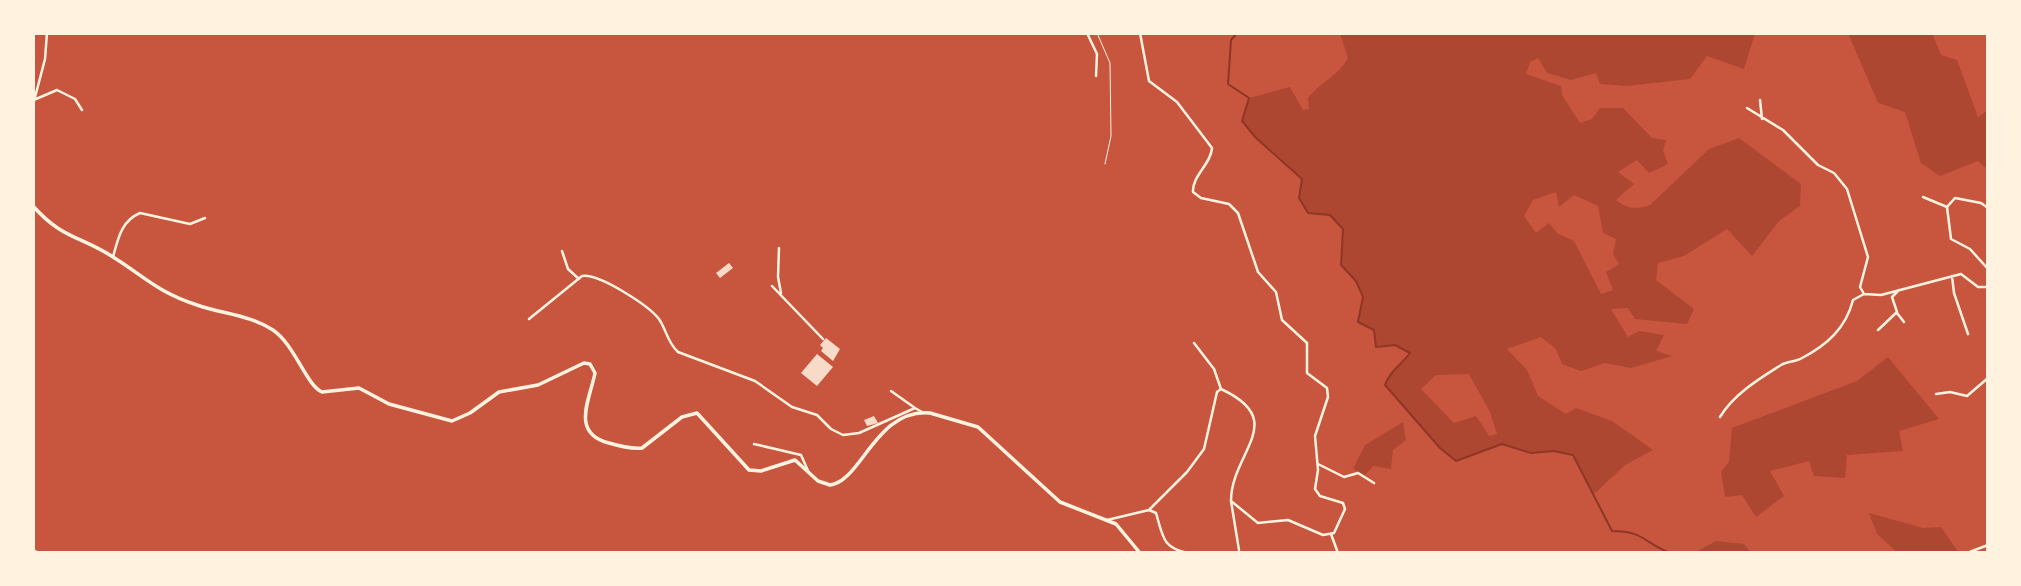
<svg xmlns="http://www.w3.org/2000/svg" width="2021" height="586" font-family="Quicksand,sans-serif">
	<rect width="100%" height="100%" fill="#c8553d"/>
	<!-- green -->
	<path fill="#ae4732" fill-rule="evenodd" d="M1340 33H1755L1744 69 1707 56 1690 79 1627 86 1600 84 1596 73 1571 80 1547 73 1538 58 1530 62 1526 74 1561 86 1562 95 1580 123 1592 119 1600 108H1623L1652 138 1666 140 1663 151 1668 164 1649 173 1637 160 1618 172 1634 184 1616 200C1628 209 1637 210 1650 205L1709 149 1739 138 1801 184 1800 206 1779 221 1752 256 1727 229 1684 256 1658 263 1656 280 1694 309 1687 324 1635 319 1628 308 1611 309 1628 337 1639 331 1664 335 1656 351 1672 356 1631 368 1605 363 1581 371 1562 364 1556 349 1541 337 1507 349 1527 370 1538 396 1566 414 1576 408 1612 421 1653 450 1625 465 1594 494 1572 455 1554 451 1531 453 1502 444 1456 461 1440 448 1385 385C1390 371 1401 366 1409 353L1395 345 1376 347 1374 330 1358 322 1363 297 1356 281 1341 265 1343 229 1330 215 1308 213 1299 198 1302 178 1256 138 1242 121 1249 98 1290 87 1303 110 1309 109 1308 98C1322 81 1338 76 1348 58ZM1556 192 1559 207 1574 195 1598 206 1603 233 1616 239 1613 254 1619 264 1606 272 1613 290 1601 294 1574 241 1557 233 1549 223 1536 233 1524 216 1533 200ZM1469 374 1490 412 1497 434 1489 436 1476 416 1454 423 1421 389 1436 375Z
		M1848 33H1932L1941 55 1957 60 1978 117 1988 110V170L1978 161 1940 176 1921 163 1905 112 1878 103Z
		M1888 357 1939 419 1899 431 1903 451 1847 455 1845 478 1814 476 1809 461 1770 471 1784 496 1756 517 1742 495 1725 497 1721 472 1729 462 1732 428 1857 381Z
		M1403 422 1406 440 1393 450 1391 469 1373 466 1365 475 1353 469 1365 445Z
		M1869 513 1923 528 1941 527 1959 553H1898L1877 534Z
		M1716 541 1744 544 1751 553H1694Z"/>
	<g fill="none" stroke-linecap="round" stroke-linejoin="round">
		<!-- stream -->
		<path stroke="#8f3625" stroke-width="2" d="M1237 33 1231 40 1228 84 1249 98 1242 121 1256 138 1302 179 1299 198 1308 213 1330 215 1343 229 1341 265 1356 281 1363 297 1358 322 1374 330 1376 347 1395 345 1410 353C1401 365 1390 371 1385 385L1440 448 1456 461 1502 444 1531 453 1554 451 1573 455 1612 531C1644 531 1644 543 1670 553"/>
	</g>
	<!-- building -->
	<path fill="#f7dbc8" d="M729 263 733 268 720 278 716 273Z
		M826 338 840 349 833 361 821 351 823 348 820 345Z
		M817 354 833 367 817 386 801 373Z
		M874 416 878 423 867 426 864 420Z"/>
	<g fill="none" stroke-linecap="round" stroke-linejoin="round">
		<!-- path -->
		<path stroke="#fff3e0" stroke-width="1" d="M1097 33 1110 63 1111 136 1105 164"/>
		<!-- minor -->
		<path stroke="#fff3e0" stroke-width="2.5" d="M1087 33 1097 54 1096 76
			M36 99 57 90 75 99 82 110
			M1760 100 1762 119
			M33 105 45 59 47 33
			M1747 108 1783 130 1818 165 1834 173 1847 189 1868 257 1860 287 1864 294
			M1923 197 1947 207
			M1988 208 1981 203 1955 198 1947 207 1951 239 1970 249 1988 269
			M779 248 778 277 781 293
			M562 251 568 269 579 279
			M113 257C118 239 121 221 140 213L190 224 205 218
			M1952 276 1954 293 1968 334
			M772 286 823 339
			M1864 294 1881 295 1961 274 1978 287H1988
			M1897 313 1904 322
			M529 319 582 276C599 273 649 306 659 319 667 331 667 342 678 352L755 381 792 407 817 415 831 429 843 435 859 433 915 408 922 412
			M1878 330 1897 312 1892 297 1899 290
			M1194 343 1214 369 1221 389
			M891 391 915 408
			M1936 394 1950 392 1967 396 1988 378
			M1720 417C1734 394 1759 379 1781 365 1788 361 1796 362 1802 358 1827 345 1846 328 1853 300L1864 294
			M754 444 801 455 809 473
			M1318 464 1344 477 1358 473 1374 483
			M1231 501 1239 550
			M1149 510 1156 513C1163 536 1162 548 1188 553
			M1331 534 1338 553
			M1967 553 1988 545"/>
		<!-- tertiary -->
		<path stroke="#fff3e0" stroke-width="2.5" d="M1107 520 1149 510 1187 472 1204 449 1217 392 1221 389C1290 421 1231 452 1231 501L1258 523 1288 520 1323 535 1334 533 1345 509 1343 503 1320 496 1315 489 1318 470 1315 436 1328 397 1327 388 1307 373V343L1282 320 1276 292 1258 272 1238 213 1229 204 1201 198 1193 192C1192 176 1211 164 1212 148L1177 102 1149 81 1140 33
			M33 550 39 553"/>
		<!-- secondary -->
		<path stroke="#fff3e0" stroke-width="3.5" d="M33 206C62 239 81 236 113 257 145 277 159 293 197 305 223 314 250 315 273 330 295 345 306 385 322 392L359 388 389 404 452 421 470 413 499 392 538 385 584 363 590 364 595 373C590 399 570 433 609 443 619 446 631 449 642 448L682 417 697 413 749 470 761 471 795 460 818 481 830 485C861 482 876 408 930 413L978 427 1060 502 1116 524 1140 553"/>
	</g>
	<!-- border -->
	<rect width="2021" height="586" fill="none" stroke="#fff3e0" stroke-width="70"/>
</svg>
